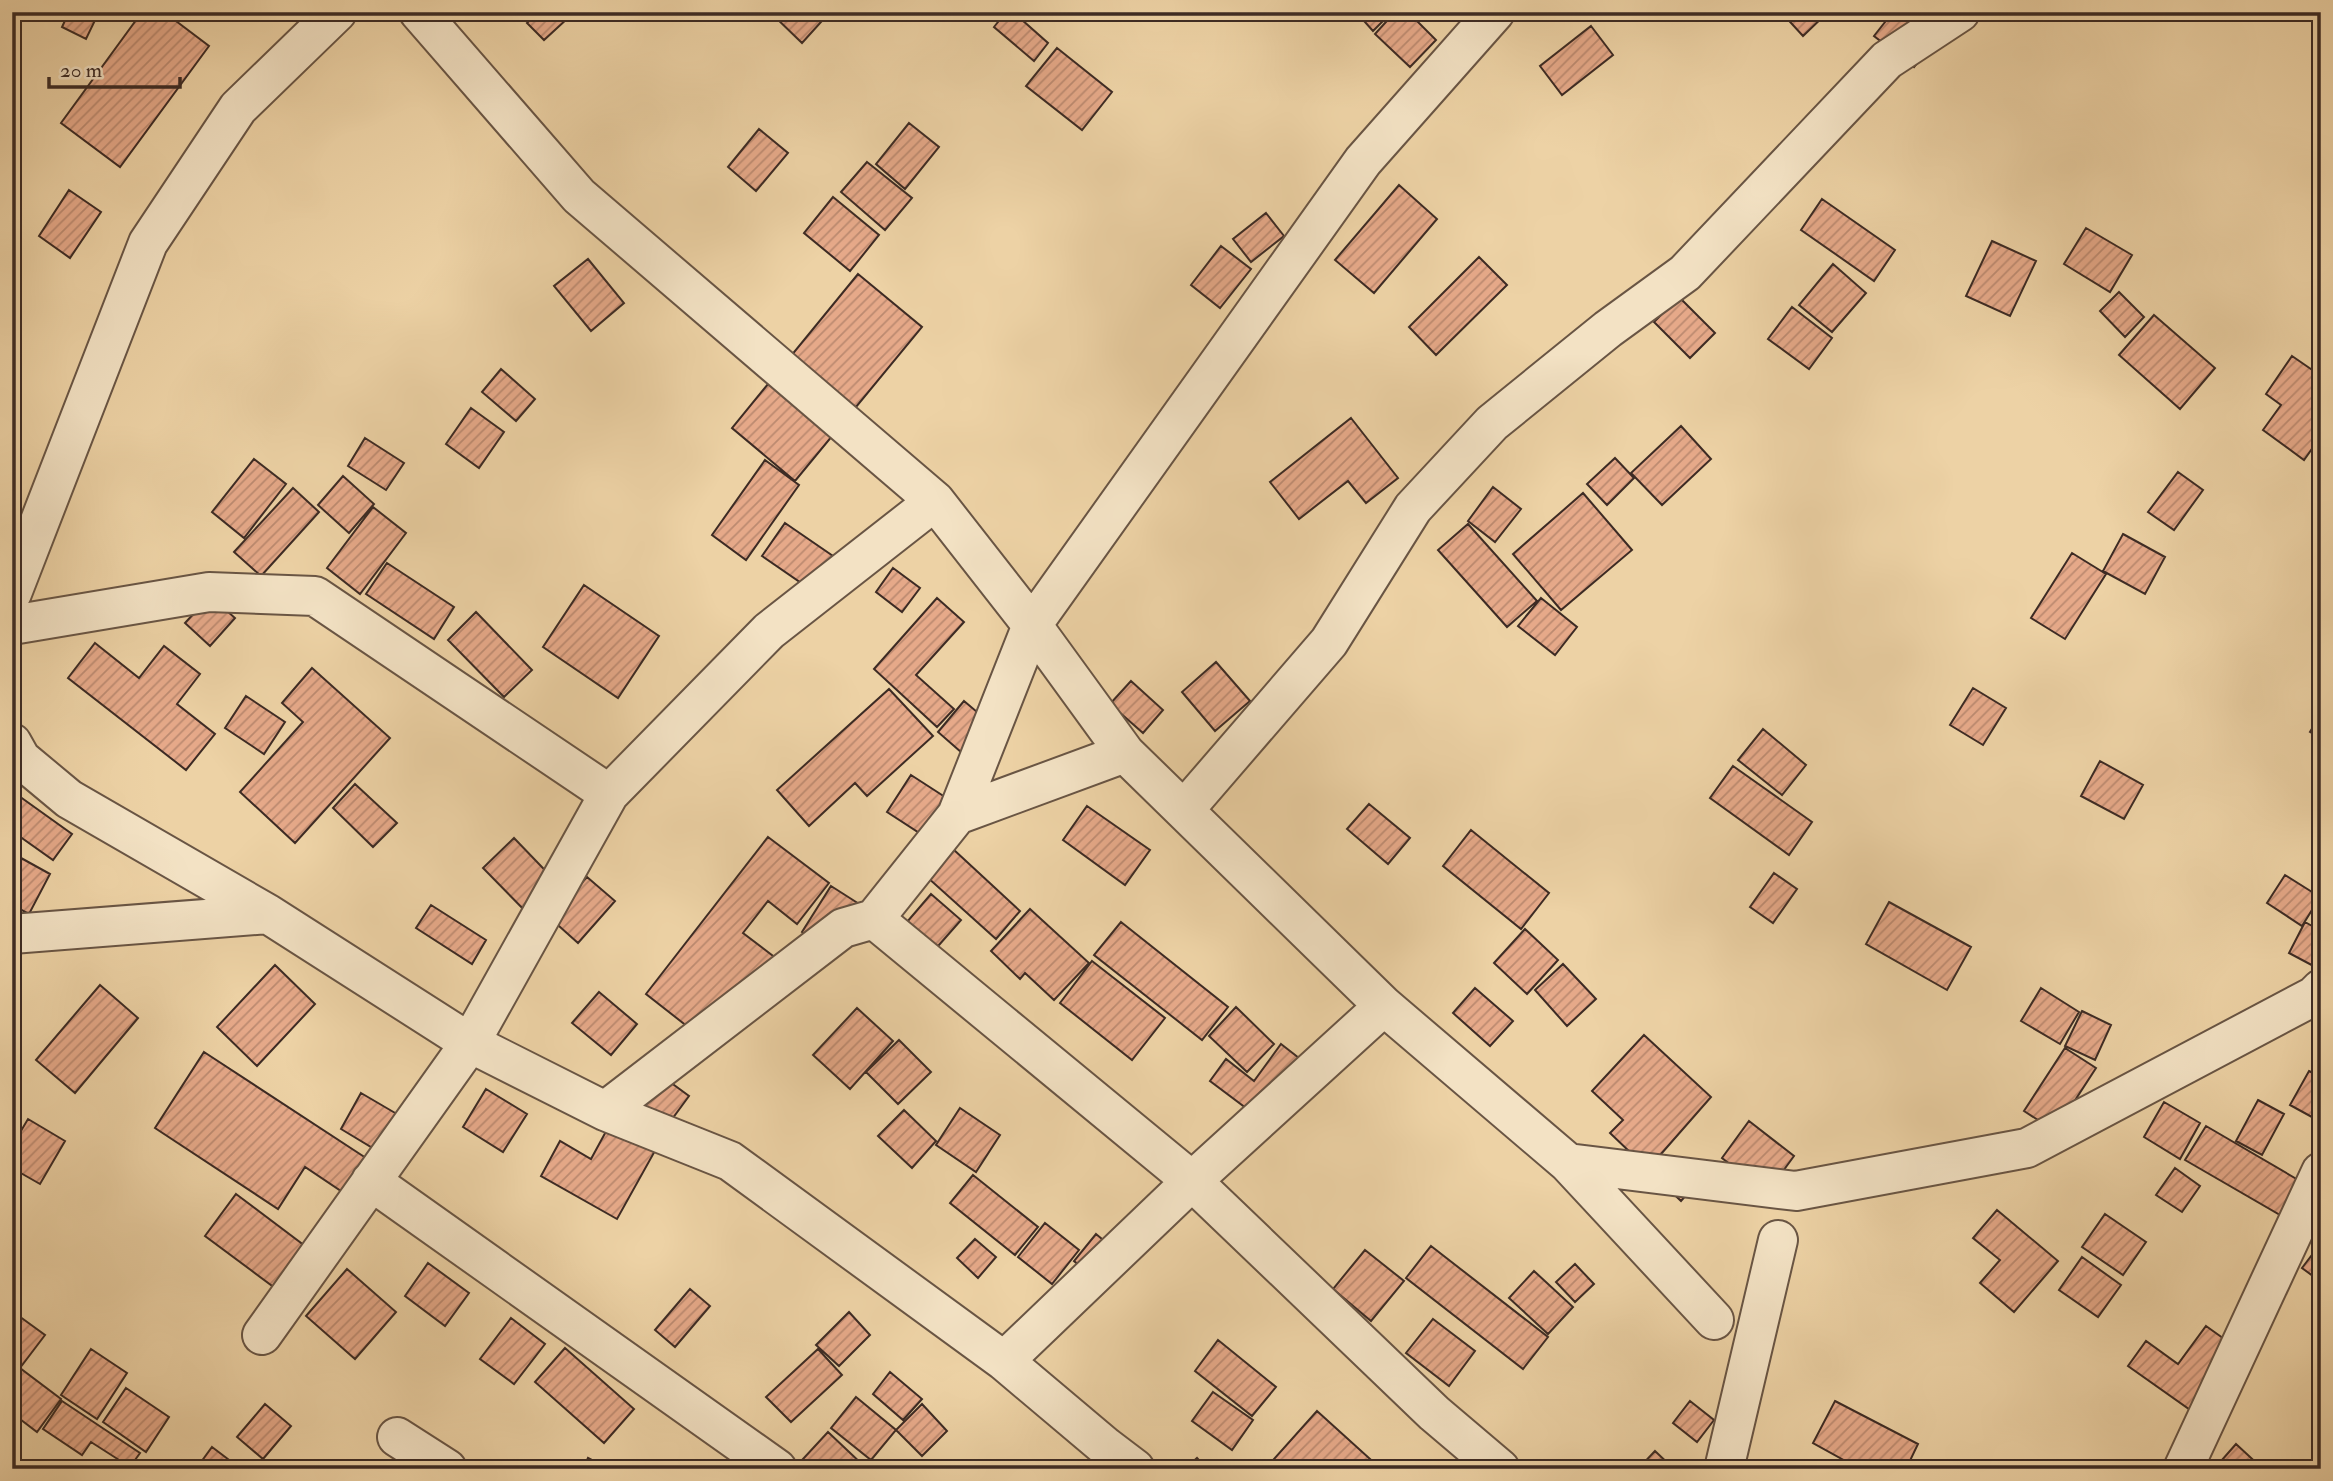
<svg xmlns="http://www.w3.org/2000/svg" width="2333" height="1481" font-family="'IM FELL Double Pica',serif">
	<defs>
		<pattern id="building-hatch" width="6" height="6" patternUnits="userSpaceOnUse" patternTransform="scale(1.75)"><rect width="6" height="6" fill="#e6a989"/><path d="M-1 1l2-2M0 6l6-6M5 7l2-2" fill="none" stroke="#bc8a70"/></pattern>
	</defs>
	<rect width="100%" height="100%" fill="#edd2a5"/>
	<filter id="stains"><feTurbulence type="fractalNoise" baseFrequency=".00286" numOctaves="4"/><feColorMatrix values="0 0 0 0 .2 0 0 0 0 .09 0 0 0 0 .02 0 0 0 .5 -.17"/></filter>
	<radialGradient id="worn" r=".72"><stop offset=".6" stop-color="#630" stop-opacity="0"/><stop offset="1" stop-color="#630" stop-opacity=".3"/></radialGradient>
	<!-- building -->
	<path fill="url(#building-hatch)" stroke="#3d2b24" stroke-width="2" d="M69 12H99L86 39 62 27Z
		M142 12H164L209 46 120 167 61 123Z
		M538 12H562L568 18 544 40 527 23Z
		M774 12H830L802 43 772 14Z
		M1006 12H1013L1048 43 1034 61 994 27Z
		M1356 12H1392L1373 31Z
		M1395 12H1408L1436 40 1410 67 1375 34Z
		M1413 12H1428L1425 19Z
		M1781 12H1828L1803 36Z
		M1893 12H1916L1942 33 1914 67 1874 36Z
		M1591 26 1613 55 1562 95 1540 66Z
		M1057 48 1112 92 1082 130 1026 86Z
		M909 123 939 147 905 189 876 164Z
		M759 129 788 153 756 191 728 167Z
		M867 162 912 198 885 230 841 192Z
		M1399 185 1437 219 1374 293 1335 260Z
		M69 190 101 212 70 258 39 236Z
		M833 197 879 235 850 271 804 233Z
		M1822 199 1895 250 1874 281 1801 230Z
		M1266 213 1284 236 1251 262 1233 239Z
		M2086 228 2132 255 2110 292 2064 264Z
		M1992 241 2036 261 2010 316 1966 296Z
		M1221 246 1251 269 1220 308 1191 285Z
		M1479 257 1507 285 1436 355 1409 327Z
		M588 259 624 303 591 331 554 286Z
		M1833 264 1866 293 1832 332 1799 305Z
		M858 274 922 327 795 481 732 428Z
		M2119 292 2144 317 2125 337 2100 311Z
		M1679 297 1715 333 1690 358 1654 322Z
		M1792 307 1832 338 1809 369 1768 339Z
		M2154 315 2215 368 2180 409 2119 355Z
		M2292 356 2321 376V436L2304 460 2263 430 2281 405 2266 394Z
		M501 369 535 399 516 421 482 392Z
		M471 408 504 432 479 468 446 444Z
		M1351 418 1398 478 1366 503 1348 481 1299 519 1270 482Z
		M1681 426 1711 459 1662 505 1631 473Z
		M365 438 404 463 386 490 348 466Z
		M1615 458 1634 478 1607 505 1587 484Z
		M254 459 286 484 244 538 212 512Z
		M765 460 799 485 746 560 712 535Z
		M2178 472 2203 490 2174 530 2148 512Z
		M343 476 374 504 349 533 318 505Z
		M1493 487 1521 509 1495 542 1468 521Z
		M293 488 319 512 261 576 234 552Z
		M1583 493 1632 550 1561 610 1513 554Z
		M373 507 406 533 360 594 327 568Z
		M785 523 833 556 810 589 762 556Z
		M1468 524 1537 601 1507 627 1438 550Z
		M2123 534 2165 557 2145 594 2103 571Z
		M2072 553 2106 574 2065 639 2031 618Z
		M387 563 454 607 434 639 366 594Z
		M893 568 920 588 902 612 876 592Z
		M584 585 659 636 618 698 543 647Z
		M210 596 235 618 210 646 185 623Z
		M937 598 964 622 916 675 954 709 937 727 874 669Z
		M1541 598 1577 627 1555 655 1518 626Z
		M476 612 532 670 504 697 448 640Z
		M95 643 139 678 164 646 200 674 177 704 215 734 186 770 68 678Z
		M1216 662 1250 701 1215 731 1182 692Z
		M312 668 390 738 295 843 240 792 303 722 282 703Z
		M1131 681 1163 710 1143 733 1110 704Z
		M1973 688 2006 708 1983 745 1950 725Z
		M889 689 933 736 867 796 855 783 809 826 777 790Z
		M246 696 285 722 264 754 225 728Z
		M964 701 996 728 969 759 938 732Z
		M2321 714V738L2310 732Z
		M1763 729 1806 765 1782 795 1738 760Z
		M2100 761 2143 785 2124 819 2081 796Z
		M1733 766 1812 822 1789 855 1710 798Z
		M911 775 945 797 921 834 887 812Z
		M355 784 397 823 373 847 333 808Z
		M12 791 72 834 53 860 12 831Z
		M1369 804 1410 838 1388 864 1347 829Z
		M1087 806 1150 850 1125 885 1063 840Z
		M1471 830 1549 893 1521 929 1443 866Z
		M768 837 829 883 797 924 768 901 743 933 777 959 711 1045 646 994Z
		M514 838 564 890 534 920 483 868Z
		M953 849 1020 911 996 939 927 877Z
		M12 853 50 874 29 914 12 905Z
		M1774 873 1797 889 1773 923 1750 907Z
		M2285 875 2320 897 2302 926 2267 903Z
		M587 877 615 901 578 943 550 918Z
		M831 886 867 909 837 955 802 932Z
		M931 894 961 920 924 962 895 936Z
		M1889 902 1971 947 1947 990 1866 944Z
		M431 905 486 940 472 964 416 928Z
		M1030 909 1089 963 1054 1000 1025 973 1020 979 991 951Z
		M1121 922 1228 1007 1202 1040 1094 955Z
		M2305 922 2321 931V970L2289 953Z
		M1525 929 1558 960 1527 994 1494 963Z
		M1092 961 1165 1018 1132 1060 1060 1003Z
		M1563 964 1596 999 1567 1026 1535 990Z
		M275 965 315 1004 257 1066 217 1027Z
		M100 985 138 1018 75 1093 36 1060Z
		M1475 988 1513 1021 1490 1046 1453 1013Z
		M2041 988 2079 1012 2060 1044 2021 1021Z
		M599 992 637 1024 611 1055 572 1023Z
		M1236 1007 1274 1044 1247 1072 1209 1036Z
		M857 1008 893 1041 850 1089 813 1055Z
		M2082 1011 2111 1025 2095 1060 2065 1046Z
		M1644 1035 1711 1097 1661 1154 1695 1185 1681 1201 1610 1133 1623 1120 1592 1091Z
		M899 1040 931 1072 898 1104 866 1072Z
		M1281 1044 1313 1069 1270 1126 1210 1081 1226 1059 1254 1081Z
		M2065 1048 2096 1068 2055 1131 2024 1111Z
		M204 1052 369 1160 347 1195 305 1167 278 1209 155 1128Z
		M655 1071 689 1096 664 1130 631 1105Z
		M2309 1071 2321 1077V1122L2290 1105Z
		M486 1089 527 1114 503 1152 463 1127Z
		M361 1093 402 1117 381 1153 341 1129Z
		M2258 1100 2284 1114 2262 1155 2236 1141Z
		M2164 1102 2200 1123 2180 1159 2144 1137Z
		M960 1108 1000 1135 976 1172 936 1145Z
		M904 1110 936 1141 912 1168 878 1136Z
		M28 1119 65 1141 40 1184 12 1168V1146Z
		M1749 1121 1794 1156 1767 1193 1722 1158Z
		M610 1124 656 1149 617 1219 541 1176 560 1141 591 1159Z
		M2206 1126 2312 1188 2292 1222 2185 1160Z
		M2175 1168 2200 1186 2182 1212 2156 1195Z
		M973 1175 1038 1227 1015 1255 950 1203Z
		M236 1194 309 1249 279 1291 205 1236Z
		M1997 1210 2058 1261 2014 1312 1980 1283 2000 1260 1973 1238Z
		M2105 1214 2146 1242 2123 1275 2082 1247Z
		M1045 1223 1079 1250 1052 1284 1018 1257Z
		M1096 1234 1115 1250 1093 1277 1074 1261Z
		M975 1239 996 1257 978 1278 957 1258Z
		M2321 1243V1282L2302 1268Z
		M1431 1246 1548 1337 1523 1369 1406 1278Z
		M1365 1250 1404 1281 1371 1321 1333 1289Z
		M2082 1257 2121 1285 2098 1317 2059 1290Z
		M428 1263 469 1293 445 1326 405 1296Z
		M1575 1264 1594 1284 1575 1302 1556 1282Z
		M347 1269 396 1312 355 1359 306 1316Z
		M1534 1271 1573 1307 1548 1334 1509 1298Z
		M690 1289 710 1306 675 1347 655 1330Z
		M12 1311 45 1335 20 1368 61 1399 37 1432 12 1413Z
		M849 1312 870 1335 839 1366 816 1345Z
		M511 1318 545 1344 514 1384 480 1359Z
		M1433 1319 1475 1351 1449 1386 1406 1353Z
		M2206 1326 2241 1351 2196 1414 2128 1366 2146 1341 2178 1364Z
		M1218 1340 1276 1387 1252 1416 1195 1371Z
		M565 1348 634 1409 604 1443 535 1382Z
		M91 1349 127 1373 97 1419 61 1395Z
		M818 1349 842 1375 791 1422 766 1397Z
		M890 1372 922 1399 903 1420 873 1394Z
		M126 1388 169 1417 146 1452 103 1422Z
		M1213 1392 1253 1420 1232 1450 1192 1421Z
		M856 1397 896 1430 871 1460 831 1428Z
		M62 1401 140 1453 130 1467 91 1442 82 1455 43 1429Z
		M1690 1401 1714 1420 1697 1442 1673 1423Z
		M1835 1401 1918 1444 1906 1469H1860L1813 1443Z
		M265 1404 291 1426 263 1459 237 1437Z
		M922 1404 947 1431 922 1456 896 1430Z
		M1317 1411 1380 1468 1265 1469Z
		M828 1432 865 1467 863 1469H813L803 1459Z
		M2236 1444 2263 1469H2214Z
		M212 1447 241 1469H196Z
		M1655 1451 1674 1469H1638Z
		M588 1458 609 1469H583Z
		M1197 1458 1207 1469H1185Z
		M15 1459 28 1469H12Z"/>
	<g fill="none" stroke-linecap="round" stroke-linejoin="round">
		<defs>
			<path id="minor" d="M419 12 579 196 935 501 1032 625 1125 753 1384 1006 1568 1163 1714 1320
				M12 593 148 243 238 108 337 12
				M12 625 209 592 315 596 609 794
				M12 743 21 759 69 799 268 914 470 1043 605 1111 730 1161 1004 1361 1106 1447 1135 1469
				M1184 810 1329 642 1413 508 1492 423 1608 329 1685 273 1887 60 1960 12
				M957 815 1125 753
				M874 919 1192 1181 1434 1413 1500 1469
				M12 934 268 914
				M605 1111 843 928 874 919 957 815 1032 625 1363 161 1495 12
				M1568 1163 1796 1191 2027 1148 2314 996 2321 989
				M371 1181 777 1469
				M262 1335 470 1043 609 794 769 631 935 501
				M1004 1361 1192 1181 1384 1006
				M397 1437 447 1469
				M1724 1469 1778 1240
				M2183 1469 2321 1172"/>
		</defs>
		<!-- minor casing -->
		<use href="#minor" stroke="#695544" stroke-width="42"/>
		<!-- minor -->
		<use href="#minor" stroke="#f3e2c4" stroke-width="38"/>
	</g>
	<!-- margin -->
	<rect width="2333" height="1481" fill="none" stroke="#edd2a5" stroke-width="42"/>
	<rect x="14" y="14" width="2305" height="1453" fill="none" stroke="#3d2b24" stroke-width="3.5"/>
	<rect x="21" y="21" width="2291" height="1439" fill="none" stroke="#3d2b24" stroke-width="2"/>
	<!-- scale -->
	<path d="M49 77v10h131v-10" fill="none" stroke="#3d2b24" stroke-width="3.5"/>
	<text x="60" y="77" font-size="21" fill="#3d2b24" stroke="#f3e2c4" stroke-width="5" paint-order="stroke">20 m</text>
	<rect width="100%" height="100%" filter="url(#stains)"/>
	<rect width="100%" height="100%" fill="url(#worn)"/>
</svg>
